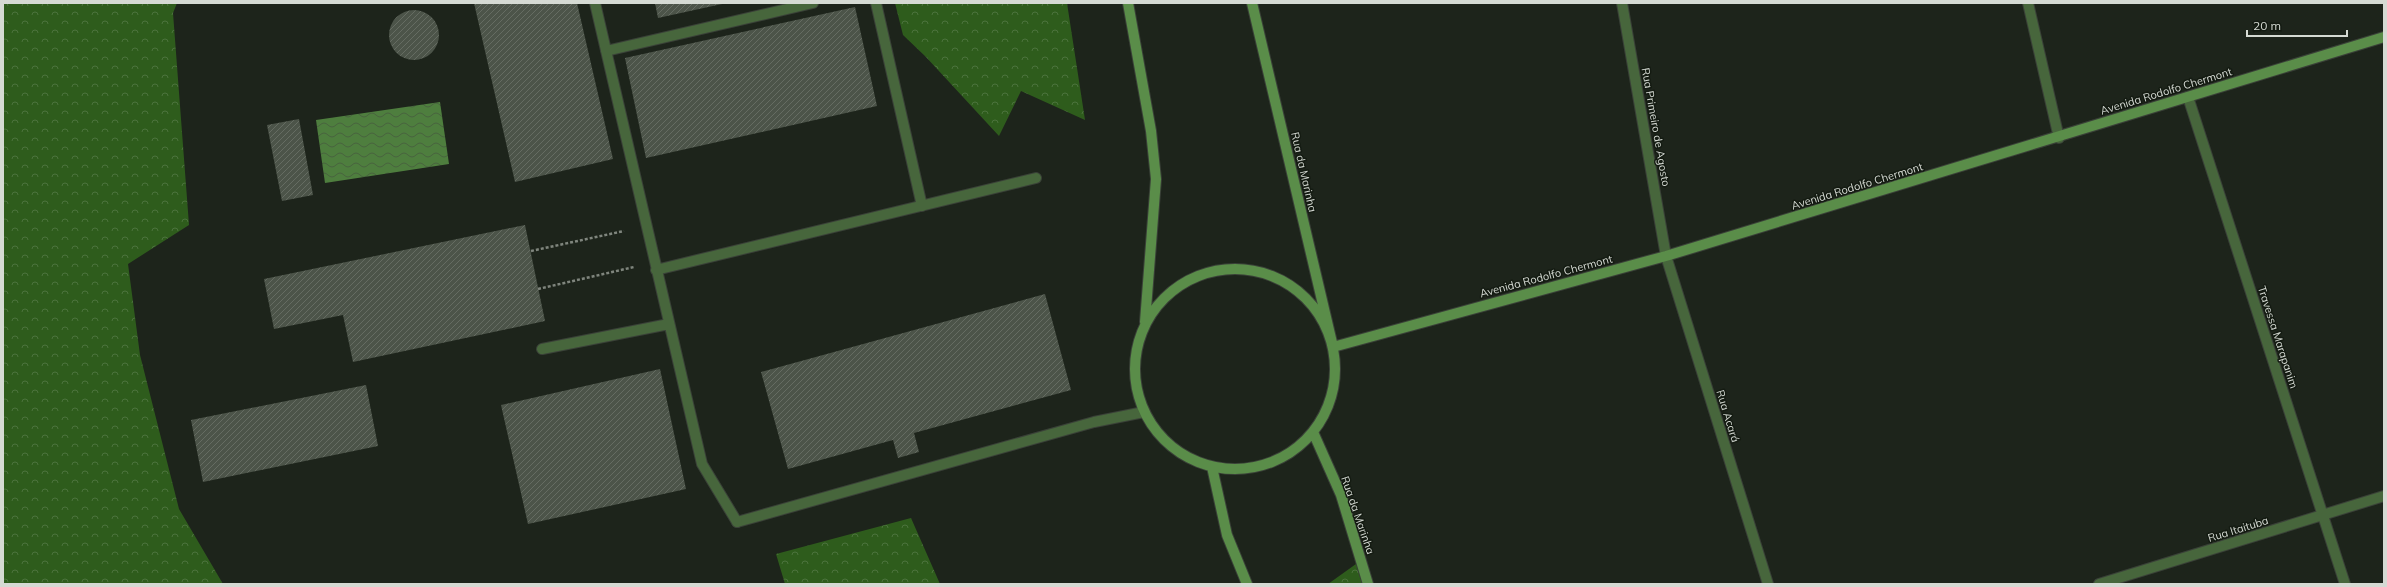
<svg xmlns="http://www.w3.org/2000/svg" width="2387" height="587" font-family="Mulish,sans-serif">
	<defs>
		<pattern id="forest-crowns" width="20" height="18" patternUnits="userSpaceOnUse"><rect width="20" height="18" fill="#2e5c1c"/><path d="M2 6a3 3 0 1 1 6 0M12 15a3 3 0 1 1 6 0" fill="none" stroke="#4b733c"/></pattern>
		<pattern id="water-waves" width="16" height="10" patternUnits="userSpaceOnUse"><rect width="16" height="10" fill="#4e7e3e"/><path d="M0 5q4-4 8 0t8 0" fill="none" stroke="#48633e"/></pattern>
		<pattern id="building-hatch" width="6" height="6" patternUnits="userSpaceOnUse"><rect width="6" height="6" fill="#4c5449"/><path d="M-1 1l2-2M0 6l6-6M5 7l2-2" fill="none" stroke="#656c62"/></pattern>
	</defs>
	<rect width="100%" height="100%" fill="#1d241b"/>
	<!-- forest -->
	<path fill="url(#forest-crowns)" d="M3 3H177L173 13 189 225 128 264 140 355 179 509 223 584H3Z
		M895 3H1067L1085 120 1021 91 999 136 926 57 903 35Z
		M911 518 940 584H785L776 554Z
		M1363 559 1372 584H1328Z"/>
	<!-- water -->
	<path fill="url(#water-waves)" d="M440 102 449 164 325 183 316 120Z"/>
	<!-- building -->
	<path fill="url(#building-hatch)" d="M474 3H577L613 159 515 182Z
		M655 3H722V4L658 18Z
		M855 7 877 106 646 158 625 58Z
		M389 35a25 25 0 1 1 50 0a25 25 0 1 1-50 0Z
		M299 119 313 195 282 201 267 125Z
		M525 225 545 321 353 362 343 315 274 329 264 279Z
		M1045 294 1071 390 914 433 919 452 898 458 893 440 788 469 761 372Z
		M660 369 686 489 528 524 501 405Z
		M366 385 378 446 203 482 191 420Z"/>
	<g fill="none" stroke-linecap="round" stroke-linejoin="round">
		<defs>
			<path id="service" d="M737 522 1094 422 1144 412"/>
			<path id="minor" d="M595 3 702 464 737 522
				M876 3 922 206
				M1622 3 1666 256 1768 584
				M2028 3 2059 138
				M606 51 813 3
				M2188 97 2345 584
				M656 270 1036 178
				M542 349 669 324
				M2099 584 2384 496"/>
			<path id="secondary" d="M1128 3 1151 131 1156 179 1145 322
				M1252 3 1333 347 1666 256 2384 37
				M1135 369a100 100 0 1 1 200 0a100 100 0 1 1-200 0Z
				M1313 432 1341 495 1368 584
				M1212 467 1227 535 1247 584"/>
		</defs>
		<!-- service casing -->
		<use href="#service" stroke="#3a4138" stroke-width="12"/>
		<!-- minor casing -->
		<use href="#minor" stroke="#3a4138" stroke-width="12"/>
		<!-- secondary casing -->
		<use href="#secondary" stroke="#3a4138" stroke-width="12"/>
		<!-- path -->
		<path stroke="#7f857d" stroke-width="2.5" stroke-dasharray="3 2" stroke-linecap="butt" d="M531 251 624 231
			M538 289 634 267"/>
		<!-- service -->
		<use href="#service" stroke="#47663c" stroke-width="10"/>
		<!-- minor -->
		<use href="#minor" stroke="#47663c" stroke-width="10"/>
		<!-- secondary -->
		<use href="#secondary" stroke="#5a8d49" stroke-width="10"/>
	</g>
	<g text-anchor="middle" dominant-baseline="central" stroke-width="3" stroke-linejoin="round" paint-order="stroke">
		<!-- street labels -->
		<g font-size="11" fill="#d5dad3" stroke="#141b12">
			<text transform="translate(2166 91) rotate(-17)">Avenida Rodolfo Chermont</text>
			<text transform="translate(1656 127) rotate(80)">Rua Primeiro de Agosto</text>
			<text transform="translate(1304 172) rotate(77)">Rua da Marinha</text>
			<text transform="translate(1857 186) rotate(-17)">Avenida Rodolfo Chermont</text>
			<text transform="translate(1546 276) rotate(-15)">Avenida Rodolfo Chermont</text>
			<text transform="translate(2278 337) rotate(72)">Travessa Marapanim</text>
			<text transform="translate(1728 416) rotate(73)">Rua Acará</text>
			<text transform="translate(1358 515) rotate(71)">Rua da Marinha</text>
			<text transform="translate(2238 529) rotate(-17)">Rua Itaituba</text>
		</g>
	</g>
	<!-- border -->
	<rect width="2387" height="587" fill="none" stroke="#d5dad3" stroke-width="8"/>
	<!-- scale -->
	<path d="M2247 30v6h100v-6" fill="none" stroke="#d5dad3" stroke-width="2"/>
	<text x="2253" y="30" font-size="12" fill="#d5dad3" stroke="#141b12" stroke-width="3" paint-order="stroke">20 m</text>
</svg>
